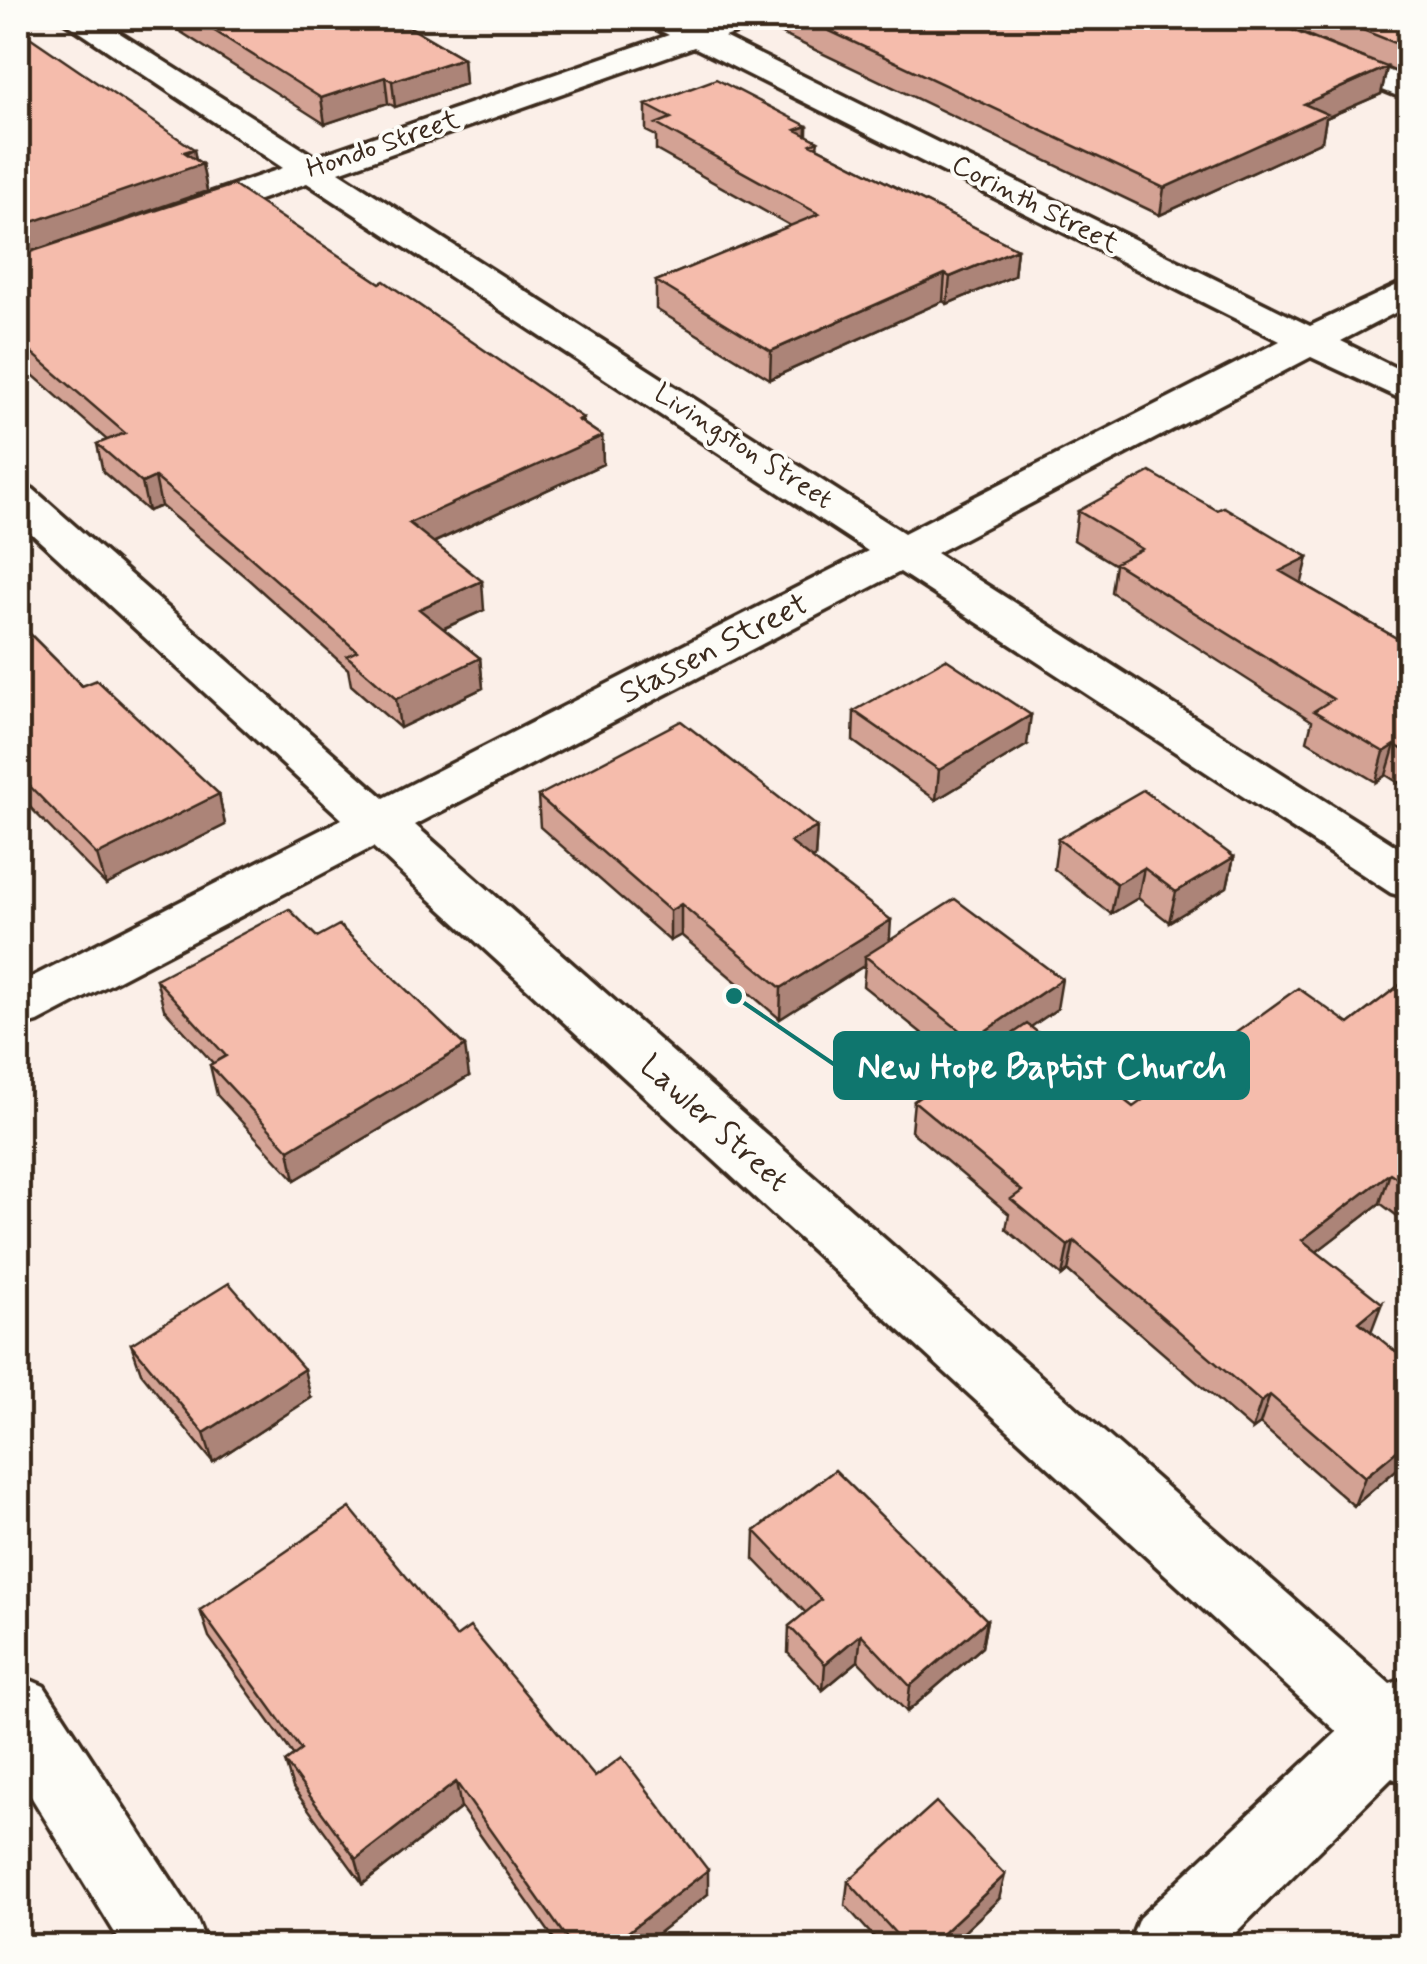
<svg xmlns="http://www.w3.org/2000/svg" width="1427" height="1964" font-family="Mynerve,sans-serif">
	<rect width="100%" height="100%" fill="#fbefe8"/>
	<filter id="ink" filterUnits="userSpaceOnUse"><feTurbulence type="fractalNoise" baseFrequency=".01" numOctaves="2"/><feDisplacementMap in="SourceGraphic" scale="20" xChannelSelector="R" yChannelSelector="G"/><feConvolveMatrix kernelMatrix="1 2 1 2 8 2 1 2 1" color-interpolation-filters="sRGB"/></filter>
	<g filter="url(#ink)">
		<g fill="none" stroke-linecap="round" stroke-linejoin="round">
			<defs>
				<path id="minor" d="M59 18H96L315 157 669 35 649 25 645 18H684L698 25 719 18H763L759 25 724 37 1310 326 1410 279V305L1341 341 1410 375V403L1311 357 936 553 1410 855V898L1391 893 900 572 415 825 1390 1684 1410 1677V1785L1392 1778 1222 1946H1128L1139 1918 1337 1732 373 847 38 1022 18 1028V984L342 819 18 521V485L33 489 384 798 868 551 307 183 189 225 176 228 163 225 158 217 163 209 283 168ZM694 47 1280 341 904 533 339 172Z
					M1216 18H1258L1410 79V101L1221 25Z
					M18 1675 44 1686 196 1918 207 1946H123L18 1775Z"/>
			</defs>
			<!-- minor casing -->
			<use href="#minor" stroke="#3b2a1e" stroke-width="7"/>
			<!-- minor -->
			<use href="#minor" fill="#fdfcf7" fill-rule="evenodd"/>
		</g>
		<!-- wall -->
		<path fill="#d3a294" stroke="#3b2a1e" stroke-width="2.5" d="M159 18H411L400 21 463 58 465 84 395 107 388 103 325 124Z
			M764 18H1261L1370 61 1267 18H1410V77L1387 68 1381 94 1326 118 1322 141 1160 215 763 25Z
			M18 29 202 164 207 191 24 254 583 423 602 436 603 464 433 543 484 610 443 629 480 658 483 688 400 728 351 685 348 669 248 579 161 506 148 511 103 472 97 444 107 440 18 362Z
			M646 105 807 126V136L818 141 817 147 1017 249 1014 276 947 304 943 301 770 379 656 309V281L791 226 656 150V136L646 131Z
			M1217 510 1308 557 1301 583 1410 646V790L1386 775 1376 782 1307 741 1312 721 1111 592 1115 565 1074 540 1078 511Z
			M18 622 82 686 219 794 225 825 106 885 22 799 18 801Z
			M854 711 1027 745 936 800 853 741Z
			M538 796 817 827 815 857 812 859 889 940 1057 1009 1030 1027 1133 1107 1349 1024 1410 977V1222L1408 1224 1380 1203 1316 1252 1371 1332 1410 1458 1354 1506 1260 1424 1252 1430 1068 1271 1062 1276 1006 1229 1009 1214 911 1131 914 1101 964 1067 863 986 865 965 780 1019 681 935 670 941 540 827Z
			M1058 839 1234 857 1227 887 1169 922 1138 898 1111 914 1054 869Z
			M317 937 469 1076 295 1180 217 1095 210 1065 213 1063 164 1009 156 979Z
			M131 1344 311 1398 213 1462 141 1373Z
			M755 1531 987 1620 982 1647 907 1712 858 1661 823 1690 788 1653 789 1626 806 1613 754 1559Z
			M200 1610 456 1637 708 1894 642 1946H559L461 1808 363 1884 293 1788 285 1762 294 1756 209 1637Z
			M848 1881 999 1899 949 1946H882L845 1905Z"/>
		<!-- shaded-wall -->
		<path fill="#ac8478" stroke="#3b2a1e" stroke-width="2.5" d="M463 58 465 84 395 107 392 81Z
			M1387 67 1381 94 1326 118 1322 141 1160 215 1164 188 1304 104Z
			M385 77 388 103 325 124 321 98Z
			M807 126 806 152 796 130Z
			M194 149 197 166 202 164 207 191 18 256V227Z
			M1017 249 1014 276 947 304 950 277Z
			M945 274 943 301 770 379 771 351Z
			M583 418 584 444 602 436 603 464 413 552 409 523Z
			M155 477 161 506 148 511 142 483Z
			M1308 557 1301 586 1280 571Z
			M482 581 484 610 422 638 419 609Z
			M480 658 483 688 400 728 396 699Z
			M1031 715 1027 745 936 800 939 770Z
			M1395 745 1386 775 1376 782 1384 752Z
			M18 785 22 799 18 801Z
			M219 794 225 825 106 885 97 855Z
			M817 827 815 857 789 872 790 842Z
			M1234 857 1227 887 1169 922 1176 892Z
			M1144 868 1138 898 1111 914 1117 884Z
			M681 904V935L670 941V911Z
			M891 920 889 950 865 956V965L780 1019 781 988Z
			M1062 979 1057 1009 968 1070 972 1040Z
			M465 1046 469 1076 295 1180 289 1150Z
			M1390 1173 1380 1203 1293 1270 1302 1240Z
			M1074 1241 1068 1271 1062 1276 1068 1246Z
			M1382 1303 1371 1332 1359 1322Z
			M304 1369 311 1398 213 1462 204 1433Z
			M1270 1395 1260 1424 1252 1430 1261 1402Z
			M1410 1440V1458L1354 1506 1365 1477Z
			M987 1620 982 1647 907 1712 910 1686Z
			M861 1634 858 1661 823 1690 825 1664Z
			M456 1782 461 1808 363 1884 356 1859Z
			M708 1870V1894L642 1946H610Z
			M1005 1875 999 1899 949 1946H929Z"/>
		<!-- building -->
		<path fill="#f5bcac" stroke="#3b2a1e" stroke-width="2.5" d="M194 18H393L463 58 392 81 385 77 321 98Z
			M802 18H1261L1387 67 1304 104 1327 114 1164 188Z
			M1333 18H1410V49Z
			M18 29 194 149 184 152 202 164 18 227Z
			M716 79 807 126 796 130 818 141 811 144 1017 249 950 277 945 274 771 351 656 281 819 214 656 124 671 118 646 105Z
			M233 185 380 283 384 281 583 418 578 420 602 436 409 523 482 581 419 609 480 658 396 699 347 656 357 651 242 550 155 477 142 483 97 444 125 433 18 341V256Z
			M1150 472 1217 510 1224 507 1308 557 1280 571 1410 646V754L1395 745 1384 752 1314 711 1333 699 1115 563 1142 549 1078 511Z
			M18 622 82 686 97 680 219 794 97 855 18 774Z
			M946 659 1031 715 939 770 854 711Z
			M681 721 817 827 790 842 891 920 781 988 681 904 670 911 538 796Z
			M1143 790 1234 857 1176 892 1144 868 1117 884 1058 839Z
			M955 899 1062 979 972 1040 865 956Z
			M289 909 317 937 339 925 465 1046 289 1150 210 1065 226 1056 156 979Z
			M1410 977V1187L1390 1173 1302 1240 1382 1303 1359 1322 1410 1363V1440L1365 1477 1270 1395 1261 1402 1074 1241 1068 1246 1011 1199 1022 1191 914 1101 1027 1024 1133 1107 1298 988 1349 1024Z
			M229 1283 304 1369 204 1433 131 1344Z
			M835 1470 987 1620 910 1686 861 1634 825 1664 789 1626 821 1600 755 1531Z
			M350 1508 456 1637 470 1627 595 1777 622 1757 708 1870 610 1946H572L456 1782 356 1859 285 1762 301 1750 200 1610Z
			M936 1802 1005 1875 929 1946H907L848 1881Z"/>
	</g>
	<g text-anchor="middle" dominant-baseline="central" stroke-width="8" stroke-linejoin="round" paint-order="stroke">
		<!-- far-street labels -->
		<g font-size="28" fill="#3b2a1e" stroke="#fdfcf7">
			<text transform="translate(383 145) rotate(-19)">Hondo Street</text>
			<text transform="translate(1035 205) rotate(27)">Corinth Street</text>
			<text transform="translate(743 447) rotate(33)">Livingston Street</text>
		</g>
		<!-- street labels -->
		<g font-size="32" fill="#3b2a1e" stroke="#fdfcf7">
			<text transform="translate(714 649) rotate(-27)">Stassen Street</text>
			<text transform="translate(714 1124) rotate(42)">Lawler Street</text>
		</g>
	</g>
	<!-- callouts -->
	<path fill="none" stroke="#0f766e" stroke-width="4" d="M734 996L835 1065"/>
	<circle fill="#0f766e" stroke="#fdfcf7" stroke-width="4" cx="734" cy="996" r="10"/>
	<rect fill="#0f766e" stroke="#0f766e" stroke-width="4" x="835" y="1033" width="413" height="65" rx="10"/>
	<g font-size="35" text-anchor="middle" font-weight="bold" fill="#fff">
		<text x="1042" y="1078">New Hope Baptist Church</text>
	</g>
	<!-- margin -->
	<rect width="1427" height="1964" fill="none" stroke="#fdfcf7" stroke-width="60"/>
	<rect x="30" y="30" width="1367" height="1904" fill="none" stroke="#3b2a1e" stroke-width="4" filter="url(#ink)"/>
</svg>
